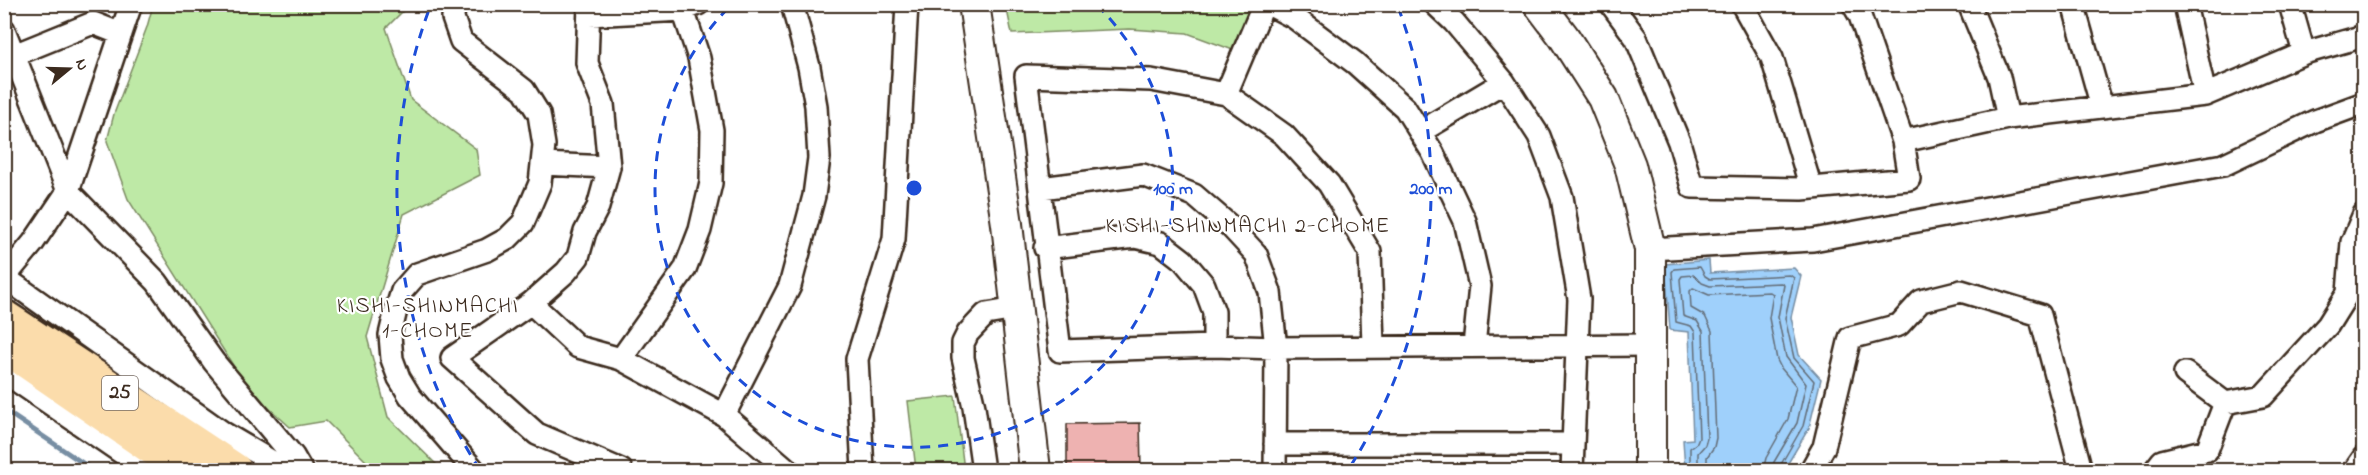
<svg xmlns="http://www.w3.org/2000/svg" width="2368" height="475" font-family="'Indie Flower',sans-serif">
	<rect width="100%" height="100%" fill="#fff"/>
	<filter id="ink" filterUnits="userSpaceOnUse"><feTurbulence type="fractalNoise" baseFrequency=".0167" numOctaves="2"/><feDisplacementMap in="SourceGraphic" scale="12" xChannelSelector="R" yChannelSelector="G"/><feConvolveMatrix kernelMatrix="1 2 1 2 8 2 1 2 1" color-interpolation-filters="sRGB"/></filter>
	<g filter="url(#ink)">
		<!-- green -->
		<path fill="#bee9a6" stroke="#7c8a62" stroke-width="1.5" d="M153 5H409L386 28 411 100 476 149 480 175 404 214 367 337 388 417 442 470H375L326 421 290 427 248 389 128 199 107 141 114 114 147 27Z
			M1006 5V4L1252 5 1233 50 1187 33 1130 29 1012 34Z
			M955 396 964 470H916L908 401Z"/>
		<!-- water -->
		<path fill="#9fd0fb" stroke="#778ea3" stroke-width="1.5" d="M1709 260 1710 273 1794 268 1801 276 1791 317 1799 355 1821 379 1809 428 1784 470H1685L1683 440 1693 439 1689 332 1670 330 1665 264Z"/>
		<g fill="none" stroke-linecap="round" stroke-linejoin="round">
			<!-- shore -->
			<path stroke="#636c76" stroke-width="1.5" d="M1690 470V448L1697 443 1699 438 1695 332 1691 326 1676 322 1672 272 1674 269 1700 267 1705 276 1710 279 1790 275 1794 278 1785 318 1794 358 1814 381 1803 426 1780 466V470
				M1698 470V453L1705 445 1707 438 1703 331 1697 321 1683 316 1680 279 1682 276 1694 275 1702 283 1710 286 1781 283 1784 285 1778 317 1786 357 1806 384 1797 423 1774 462 1772 470
				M1707 470V457L1714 447 1716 438 1712 331 1705 316 1691 308 1690 291 1693 288 1709 295 1770 292 1773 294 1769 318 1777 360 1781 368 1796 386 1788 419 1766 458 1763 470"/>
			<!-- stream -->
			<path stroke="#778ea3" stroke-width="5" d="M4 410 93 470"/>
		</g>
		<!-- building -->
		<path fill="#eeb2b1" stroke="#3b2a1e" stroke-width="1.5" d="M1140 423 1141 471H1067V424Z"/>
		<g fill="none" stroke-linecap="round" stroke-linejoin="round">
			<defs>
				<path id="street" d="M454 4 453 18 461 41 524 90 539 114 544 145 540 183 523 223 507 239 487 250 417 274 402 291 395 314 390 335 392 359 399 378 410 396 474 470
					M1268 4 1295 18 1355 63 1405 108 1433 153 1465 221 1480 286 1474 346
					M1435 4 1454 22 1504 82 1539 136 1562 197 1579 299 1572 470
					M1611 4 1636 38 1679 142 1692 187 1802 189 1909 179 1903 141 1860 16 1853 4
					M1742 4 1772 58 1811 188
					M1969 4 1999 77 2008 118
					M2073 4 2102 107
					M2185 4 2205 95
					M2290 4 2304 53
					M589 15 683 10 698 4
					M4 30 68 191 157 282 214 362 293 456 301 470
					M14 55 93 23 121 34
					M1226 94 1264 4
					M1420 132 1504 82
					M1903 141 2008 118 2205 95 2304 53 2364 36
					M542 164 609 167 603 104 587 63 589 4
					M609 167 598 207 585 232 578 257 566 272 531 303 578 347 621 359 724 415 788 470
					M1041 188 1143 175 1194 195 1231 227 1256 254 1270 292 1276 348 1275 470
					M1045 248 1135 237 1161 243 1183 260 1204 285 1214 312V346
					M1650 249 1813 240 2223 165 2315 121 2364 103
					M4 277 225 434 286 470
					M4 278 33 243 68 191 131 4
					M531 303 452 358 537 434 621 470
					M1373 346 1370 252 1329 184 1284 135 1226 94 1151 80 1026 76 1060 351 1214 346 1276 348 1651 345
					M621 359 685 269 700 230 711 183 712 130 699 58 683 10
					M4 372 147 470
					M2185 373 2225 403
					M724 415 790 286 814 196 819 158 816 106 809 67 792 4
					M1275 444H1573
					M863 470 857 359 894 239 907 4
					M983 470 974 407 963 358V343L968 333 986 314 1016 309
					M1811 470 1824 447 1850 338 1899 325 1921 301 1961 291 2040 315 2081 470
					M2155 470 2162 461 2207 450 2225 403 2263 396 2328 325 2348 293 2352 242 2364 214
					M2355 470 2364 457"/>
				<path id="secondary" d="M974 4 1007 224 1035 470
					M1539 4 1564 37 1603 98 1630 165 1650 249V470"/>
				<path id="primary" d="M4 317 235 470
					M4 346 184 470"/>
			</defs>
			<!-- street casing -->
			<use href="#street" stroke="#3b2a1e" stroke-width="26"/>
			<!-- secondary casing -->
			<use href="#secondary" stroke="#3b2a1e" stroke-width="34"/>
			<!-- primary casing -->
			<use href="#primary" stroke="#3b2a1e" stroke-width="38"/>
			<!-- street -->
			<use href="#street" stroke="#fff" stroke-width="21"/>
			<!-- secondary -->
			<use href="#secondary" stroke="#fff" stroke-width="30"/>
			<!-- primary -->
			<use href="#primary" stroke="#fbdcab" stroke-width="33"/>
		</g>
	</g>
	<!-- distance rings -->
	<g fill="none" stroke="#1d4ed8" stroke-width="3" stroke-dasharray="10 8">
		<path d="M1097 5A259 259 0 1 1 731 5"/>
		<path d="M480 470A517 517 0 0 1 430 7M1398 7A517 517 0 0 1 1348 470"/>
	</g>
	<g text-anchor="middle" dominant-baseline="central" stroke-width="4.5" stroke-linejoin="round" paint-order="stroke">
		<!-- shield labels -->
		<rect fill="#fff" stroke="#766a62" stroke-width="1.5" x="102" y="376" width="36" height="34" rx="4.5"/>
		<g font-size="20" font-weight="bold" fill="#3b2a1e">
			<text x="120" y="393">25</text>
		</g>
		<!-- neighbourhood labels -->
		<g font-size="22" letter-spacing="1.5" fill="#3b2a1e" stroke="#fff">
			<text x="1248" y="227">KISHI-SHINMACHI 2-CHOME</text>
			<text x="428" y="307">KISHI-SHINMACHI<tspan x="428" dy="25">1-CHOME</tspan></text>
		</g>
	</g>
	<circle cx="914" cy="188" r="9" fill="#1d4ed8" stroke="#fff" stroke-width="3"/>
	<g font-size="18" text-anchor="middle" font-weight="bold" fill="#1d4ed8" stroke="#fff" stroke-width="4.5" stroke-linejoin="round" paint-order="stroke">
		<text x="1173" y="194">100 m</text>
		<text x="1431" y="194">200 m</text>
	</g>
	<!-- margin -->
	<rect width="2368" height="475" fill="none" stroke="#fff" stroke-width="24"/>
	<rect x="12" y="12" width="2344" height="451" fill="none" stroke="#3b2a1e" stroke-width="2" filter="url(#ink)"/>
	<!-- north arrow -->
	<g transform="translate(69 69) rotate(71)" stroke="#ffffff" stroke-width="4.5" paint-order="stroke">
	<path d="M0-4.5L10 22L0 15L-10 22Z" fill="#3b2a1e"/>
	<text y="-9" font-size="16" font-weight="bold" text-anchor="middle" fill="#3b2a1e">N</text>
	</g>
</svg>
